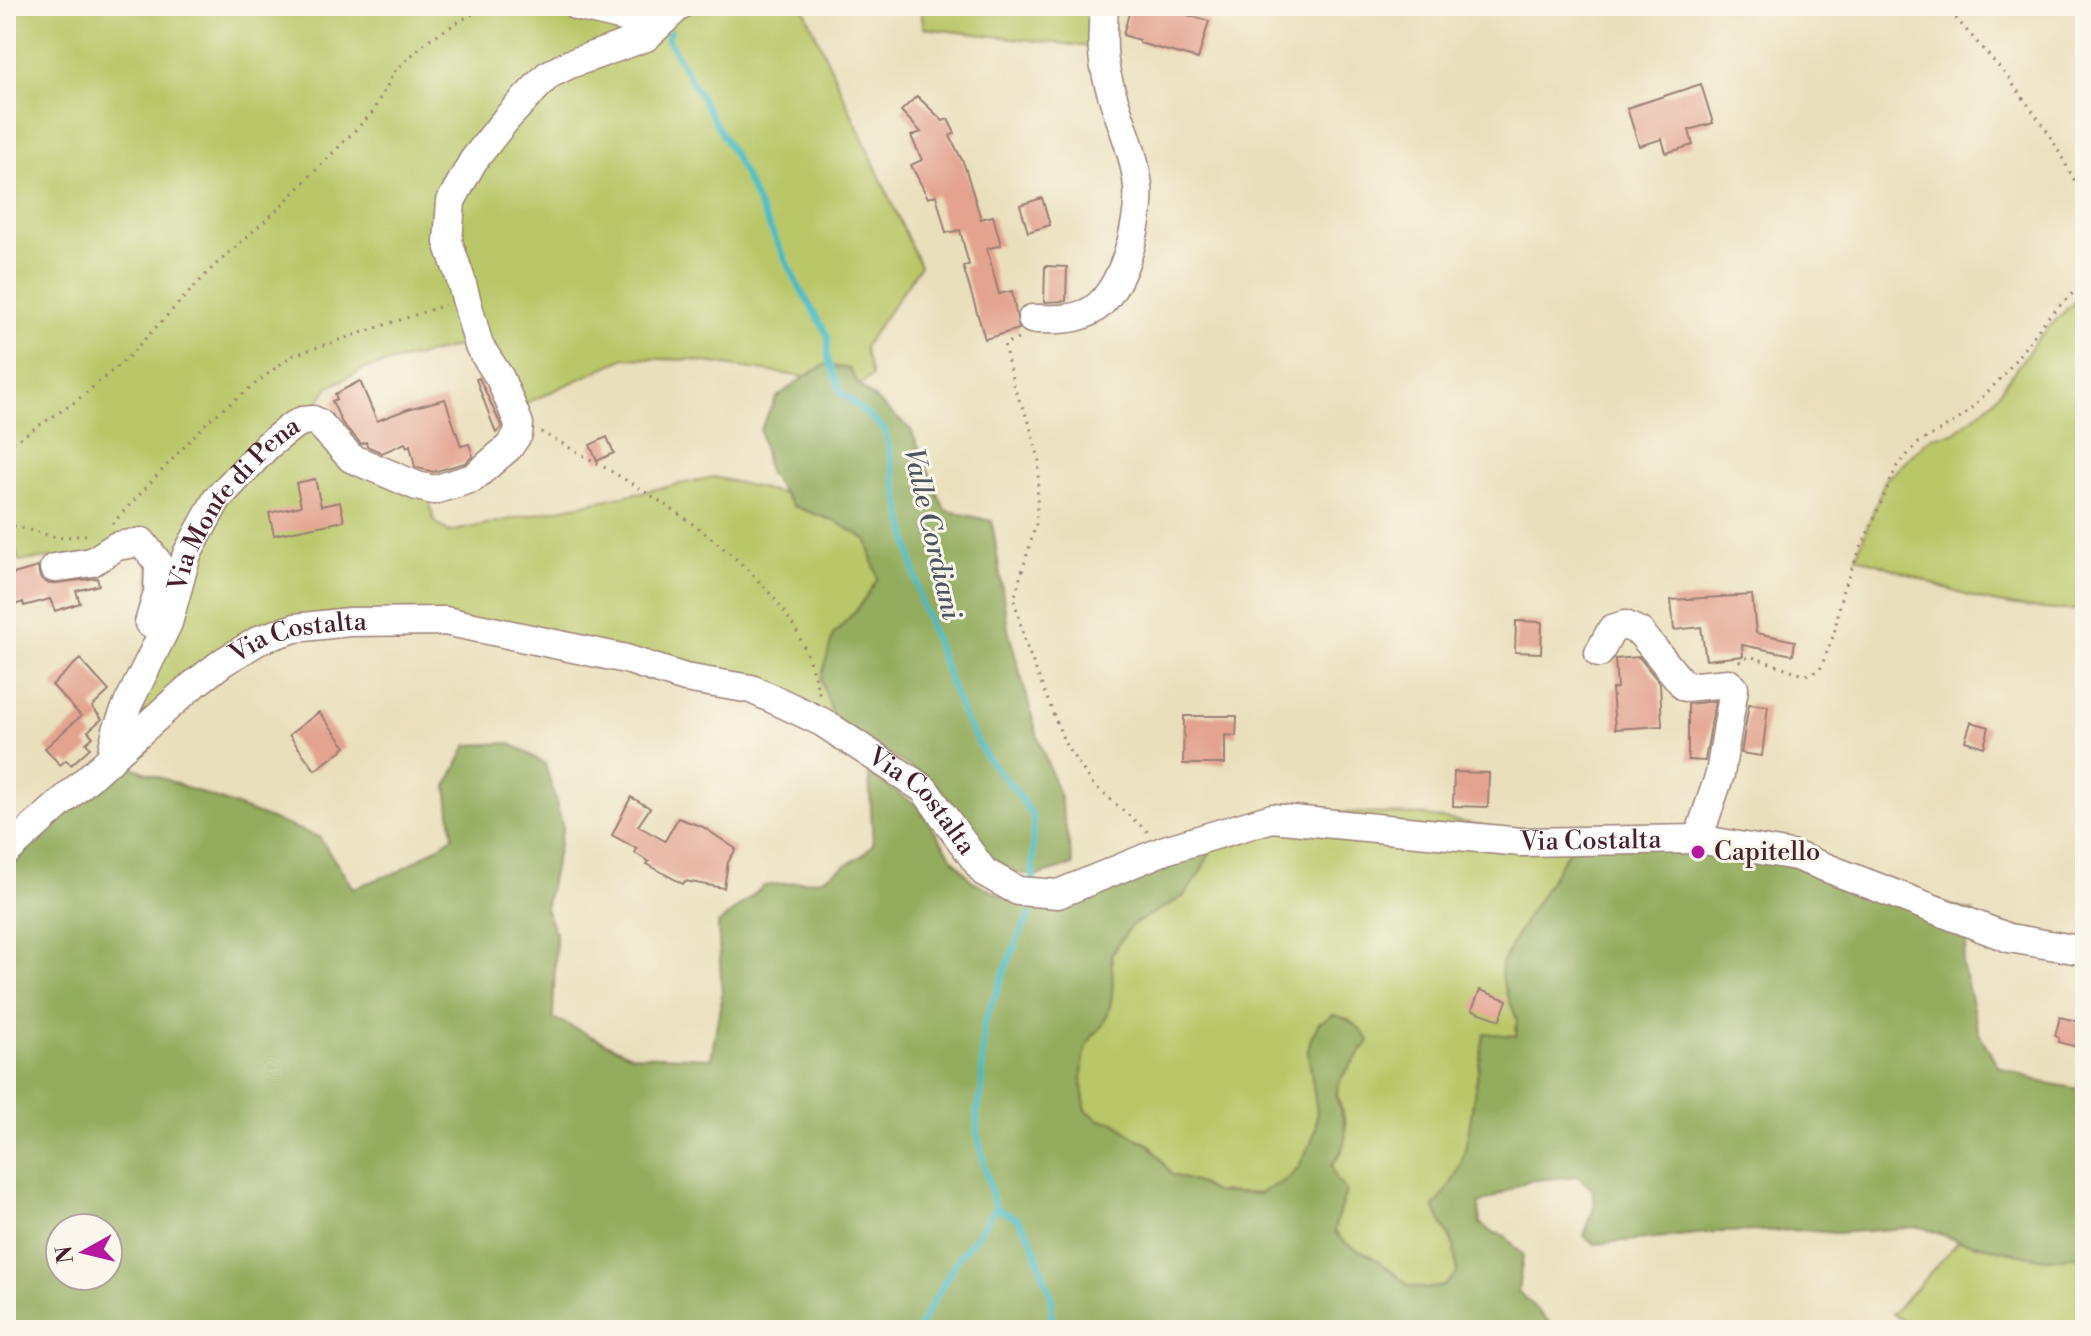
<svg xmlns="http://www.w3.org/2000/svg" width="2091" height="1336" font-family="'Libre Bodoni',serif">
	<rect width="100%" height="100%" fill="#fbf7ec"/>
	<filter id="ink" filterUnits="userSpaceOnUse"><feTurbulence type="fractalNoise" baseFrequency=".0125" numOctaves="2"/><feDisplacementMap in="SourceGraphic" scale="16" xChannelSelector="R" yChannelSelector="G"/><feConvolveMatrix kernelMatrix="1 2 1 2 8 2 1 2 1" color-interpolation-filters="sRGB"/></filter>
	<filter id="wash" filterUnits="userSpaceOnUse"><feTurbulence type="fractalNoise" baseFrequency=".006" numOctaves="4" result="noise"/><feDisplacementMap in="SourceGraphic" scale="32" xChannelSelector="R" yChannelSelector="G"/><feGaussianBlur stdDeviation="1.8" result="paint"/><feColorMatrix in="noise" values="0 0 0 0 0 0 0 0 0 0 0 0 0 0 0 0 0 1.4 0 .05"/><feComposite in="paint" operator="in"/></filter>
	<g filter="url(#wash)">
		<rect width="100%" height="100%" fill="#eadfbc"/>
		<!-- green -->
		<path fill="#bac769" stroke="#82734a" stroke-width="2" d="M6 6H803L920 266 864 347 872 376 859 385 849 369 826 365 804 377 692 360 625 358 525 404 484 340 364 369 329 387 301 425 428 494 434 521 449 532 714 477 784 494 793 506 837 522 867 540 878 579 859 607 833 635 834 719 530 638 279 626 116 761 151 640 148 535 87 555 19 561 11 535H6Z
			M920 6H1099L1100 48 924 28Z
			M2085 291V610C2041 611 1998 606 1956 592 1923 580 1890 566 1856 557L1885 480 1931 437 1954 433 1992 402 2038 338Z
			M1267 810 1422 815 1574 842 1517 934 1501 965 1502 980 1517 1020 1516 1037 1485 1033C1482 1057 1477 1079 1473 1102 1467 1146 1464 1173 1434 1207L1454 1246 1457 1273 1444 1286 1426 1289 1409 1286 1378 1260 1345 1243 1335 1232V1217L1343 1205 1332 1165 1342 1152 1346 1124 1337 1094 1340 1080 1369 1041 1349 1019 1333 1015 1319 1023 1311 1038 1308 1052 1317 1112 1316 1127 1312 1141 1298 1168 1286 1180 1259 1194 1214 1192 1200 1184 1172 1175 1150 1145 1132 1136 1115 1122 1099 1120 1086 1110C1081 1089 1079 1056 1092 1037 1096 1032 1102 1028 1104 1022 1115 1002 1113 976 1111 955L1131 925 1183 897 1200 873 1212 849Z
			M1959 1241 2045 1259 2085 1256V1330H2003L2002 1326 1992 1330H1917L1892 1314Z"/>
		<!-- forest -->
		<path fill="#93ac5d" stroke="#6e6644" stroke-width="2" fill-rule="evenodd" d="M825 365 849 369 859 385 911 430 945 510 992 521 1008 629 1037 734 1060 798 1073 865 1036 876 1018 873 990 858 936 784 834 719 821 679 833 635 859 607 878 579 867 540 837 522 793 506 768 472 760 430 776 398 804 377Z
			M510 743 545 764 563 827 545 909 556 934 553 1018 631 1055 711 1058 722 995 718 924 764 886 822 879 863 855 873 844 869 774 918 806 954 860 971 880 1011 901 1212 849 1200 873 1183 897 1132 925 1111 954C1113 976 1115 1002 1104 1022 1102 1028 1096 1032 1092 1037 1079 1056 1081 1089 1086 1110L1099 1120 1115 1122 1132 1136 1150 1145 1172 1175 1200 1184 1214 1192 1259 1194 1286 1180 1298 1168 1312 1141 1316 1127 1317 1112 1308 1052 1311 1038 1319 1023 1333 1015C1351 1019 1359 1026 1369 1041 1361 1053 1344 1071 1339 1082 1327 1113 1365 1122 1332 1165L1336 1179 1346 1190C1343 1205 1335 1216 1335 1232L1345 1243 1378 1260 1409 1286 1426 1289 1444 1286 1457 1273 1454 1246 1434 1207C1464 1173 1467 1146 1473 1103 1476 1079 1481 1057 1484 1033L1516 1036 1517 1020 1502 980 1501 965 1517 934 1574 842 1706 835 1974 912 1962 964 1979 1033 1998 1066 2041 1082 2085 1090V1256L2045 1259 1959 1241 1921 1227 1836 1233 1801 1230 1717 1232 1595 1244 1584 1236 1595 1205 1593 1189 1577 1176 1527 1181 1479 1204 1480 1223 1492 1232 1505 1236 1523 1255 1518 1291 1552 1325 1560 1330H6V864L116 761 319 837 353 888 398 872 453 837 447 786 467 745ZM60 1228H108V1276H60Z"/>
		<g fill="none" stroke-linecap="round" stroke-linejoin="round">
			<!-- stream -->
			<path stroke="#4cbbc2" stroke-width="6" d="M671 31 667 38 736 159 798 285 828 336V359L841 392 885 430 921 603 962 714 986 757 1015 790 1033 816V880
				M1030 914 1019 935 983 1026 982 1090 977 1111V1133L995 1208 1018 1219 1031 1238 1052 1299 1051 1330
				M917 1330 960 1255 979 1233 995 1208"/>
		</g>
		<g id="blocks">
			<!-- building -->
			<path fill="#e3a38f" d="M1131 6H1156L1209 21 1198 59 1139 43V40L1123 35Z
				M1701 84 1713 123 1689 130 1693 145 1666 153 1662 139 1639 146 1627 108Z
				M917 96 943 121 948 119 955 133 950 136 964 164 981 219 993 216 1001 245 987 249 999 294 1012 291 1019 329 985 339 963 266 969 265 960 230 946 233 936 195 928 198 911 165 922 160 911 136 921 132 901 111Z
				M1042 198 1050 225 1028 232 1020 205Z
				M1045 266 1067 267 1066 301 1044 302Z
				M479 378 502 427 496 433 476 379Z
				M360 381 377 421 408 409 445 399 461 446 469 444 473 456 465 463 433 472 415 467 410 445 407 447 405 443 382 453 367 446 366 442 361 444 342 423 332 401 337 399 335 394Z
				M607 437 614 453 597 461 590 445Z
				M315 479 321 506 340 502 344 521 274 535 269 513 301 506 296 483Z
				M38 567 40 578 49 584 97 578 99 585 76 591 80 603 55 611 50 599 24 606 23 602 6 608V576Z
				M1752 595 1756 633 1795 641 1793 655 1742 645 1743 656 1706 660 1701 627 1674 630 1671 600Z
				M1516 621 1542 622 1541 653 1515 652Z
				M1639 657 1660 683 1662 726 1615 729 1612 689 1617 688 1615 659Z
				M80 659 109 691 92 707 102 719 88 731 93 737 86 743 90 748 71 765 66 760 60 765 45 748 81 716 52 685Z
				M1715 701 1705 761 1688 760V704Z
				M1749 704 1768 706 1762 756 1741 753Z
				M319 712 346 747 315 770 289 735Z
				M1184 716H1237L1236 736 1225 735V764H1183Z
				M1971 722 1989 727 1984 747 1965 741Z
				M1454 772 1489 773 1488 807 1453 806Z
				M631 797 650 808 638 826 665 841 678 818 703 827 736 849 728 862 724 888 685 881 683 884 647 864 649 862 635 853 637 849 612 835Z
				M1480 990 1507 1000 1500 1020 1472 1010Z
				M2060 1017 2085 1023V1049L2058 1042 2059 1038 2055 1036Z"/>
		</g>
	</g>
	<g filter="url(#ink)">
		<use href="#blocks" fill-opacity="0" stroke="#9a7f74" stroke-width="2"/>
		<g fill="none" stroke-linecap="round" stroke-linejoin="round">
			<defs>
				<g id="minor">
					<path d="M577 6 641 21 668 14"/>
					<path d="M1032 319C1050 319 1070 321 1087 313 1122 298 1141 222 1138 187 1134 145 1113 108 1105 68 1101 48 1103 26 1104 6"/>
					<path d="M54 568 92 562 117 546 142 542 159 564 158 593 149 623"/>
					<path d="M1599 653 1612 629 1625 625 1640 632 1685 687 1728 683 1734 688 1720 774 1698 839"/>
					<path id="s1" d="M110 761 117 730 127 706 168 623 187 554 217 499 267 446 291 427 302 421 313 420 319 423 351 458 417 486 434 490 473 478 509 447 518 434 519 424 500 378 479 346 460 277 448 242 451 201 473 161 507 118 548 75 570 64 646 37 679 6"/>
					<path id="s2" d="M6 852 188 689 223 662 261 639 295 628 349 622 445 621 626 659 685 678 751 689 786 705 822 722 924 789 984 872 1018 891 1058 894 1165 850 1272 818 1521 842 1698 839 1796 856 2009 938 2085 951"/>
				</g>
			</defs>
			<!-- minor casing -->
			<use href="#minor" stroke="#9a7f74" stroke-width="31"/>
			<!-- path -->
			<path stroke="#9a7f74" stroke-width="3" stroke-dasharray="2 6" stroke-linecap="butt" d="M1945 6 2007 76 2050 135 2085 200
				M1018 339 1004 344 1014 388 1029 422 1039 459 1036 524 1014 599 1026 645 1066 746 1093 784 1149 833
				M541 432C625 478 739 540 791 622 805 643 813 672 820 696
				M6 447 75 402 126 359 213 267 276 211 372 113 395 71 428 40 470 15 502 6
				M6 524 59 538 92 534
				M112 524 209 420 291 356 445 305
				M1739 662 1749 656 1806 675 1820 670 1834 634 1843 589 1897 466 1917 444 1964 416 2004 375 2047 318 2085 281"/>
			<!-- minor -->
			<use href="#minor" stroke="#fff" stroke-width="28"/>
		</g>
	</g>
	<!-- markers -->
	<circle fill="#b5179e" stroke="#fbf7ec" stroke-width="3" cx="1698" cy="852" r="8"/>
	<g text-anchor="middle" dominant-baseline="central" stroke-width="6" stroke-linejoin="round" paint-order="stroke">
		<!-- street labels -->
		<g font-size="26" fill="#4a1f2b" stroke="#fbf7ec">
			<text stroke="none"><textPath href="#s1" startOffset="290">Via Monte di Pena</textPath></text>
			<text stroke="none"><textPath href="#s2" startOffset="370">Via Costalta</textPath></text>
			<text stroke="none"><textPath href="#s2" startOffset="1040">Via Costalta</textPath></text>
			<text stroke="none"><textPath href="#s2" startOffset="1762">Via Costalta</textPath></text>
		</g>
		<!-- poi labels -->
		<g font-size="26" fill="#4a1f2b" stroke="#fbf7ec" text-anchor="start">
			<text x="1714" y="852">Capitello</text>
		</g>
		<!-- water labels -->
		<g font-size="28" font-style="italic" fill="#4b5660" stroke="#fbf7ec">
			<text transform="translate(932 534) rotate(77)">Valle Cordiani</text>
		</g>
	</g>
	<!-- margin -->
	<rect width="2091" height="1336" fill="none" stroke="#fbf7ec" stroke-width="32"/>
	<!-- north arrow -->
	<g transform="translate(84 1252) rotate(262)"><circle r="38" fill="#fbf7ec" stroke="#b4a19f" stroke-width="2"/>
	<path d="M0-6L14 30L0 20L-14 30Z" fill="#b5179e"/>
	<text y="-12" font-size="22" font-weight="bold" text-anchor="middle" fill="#4a1f2b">N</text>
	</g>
</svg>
